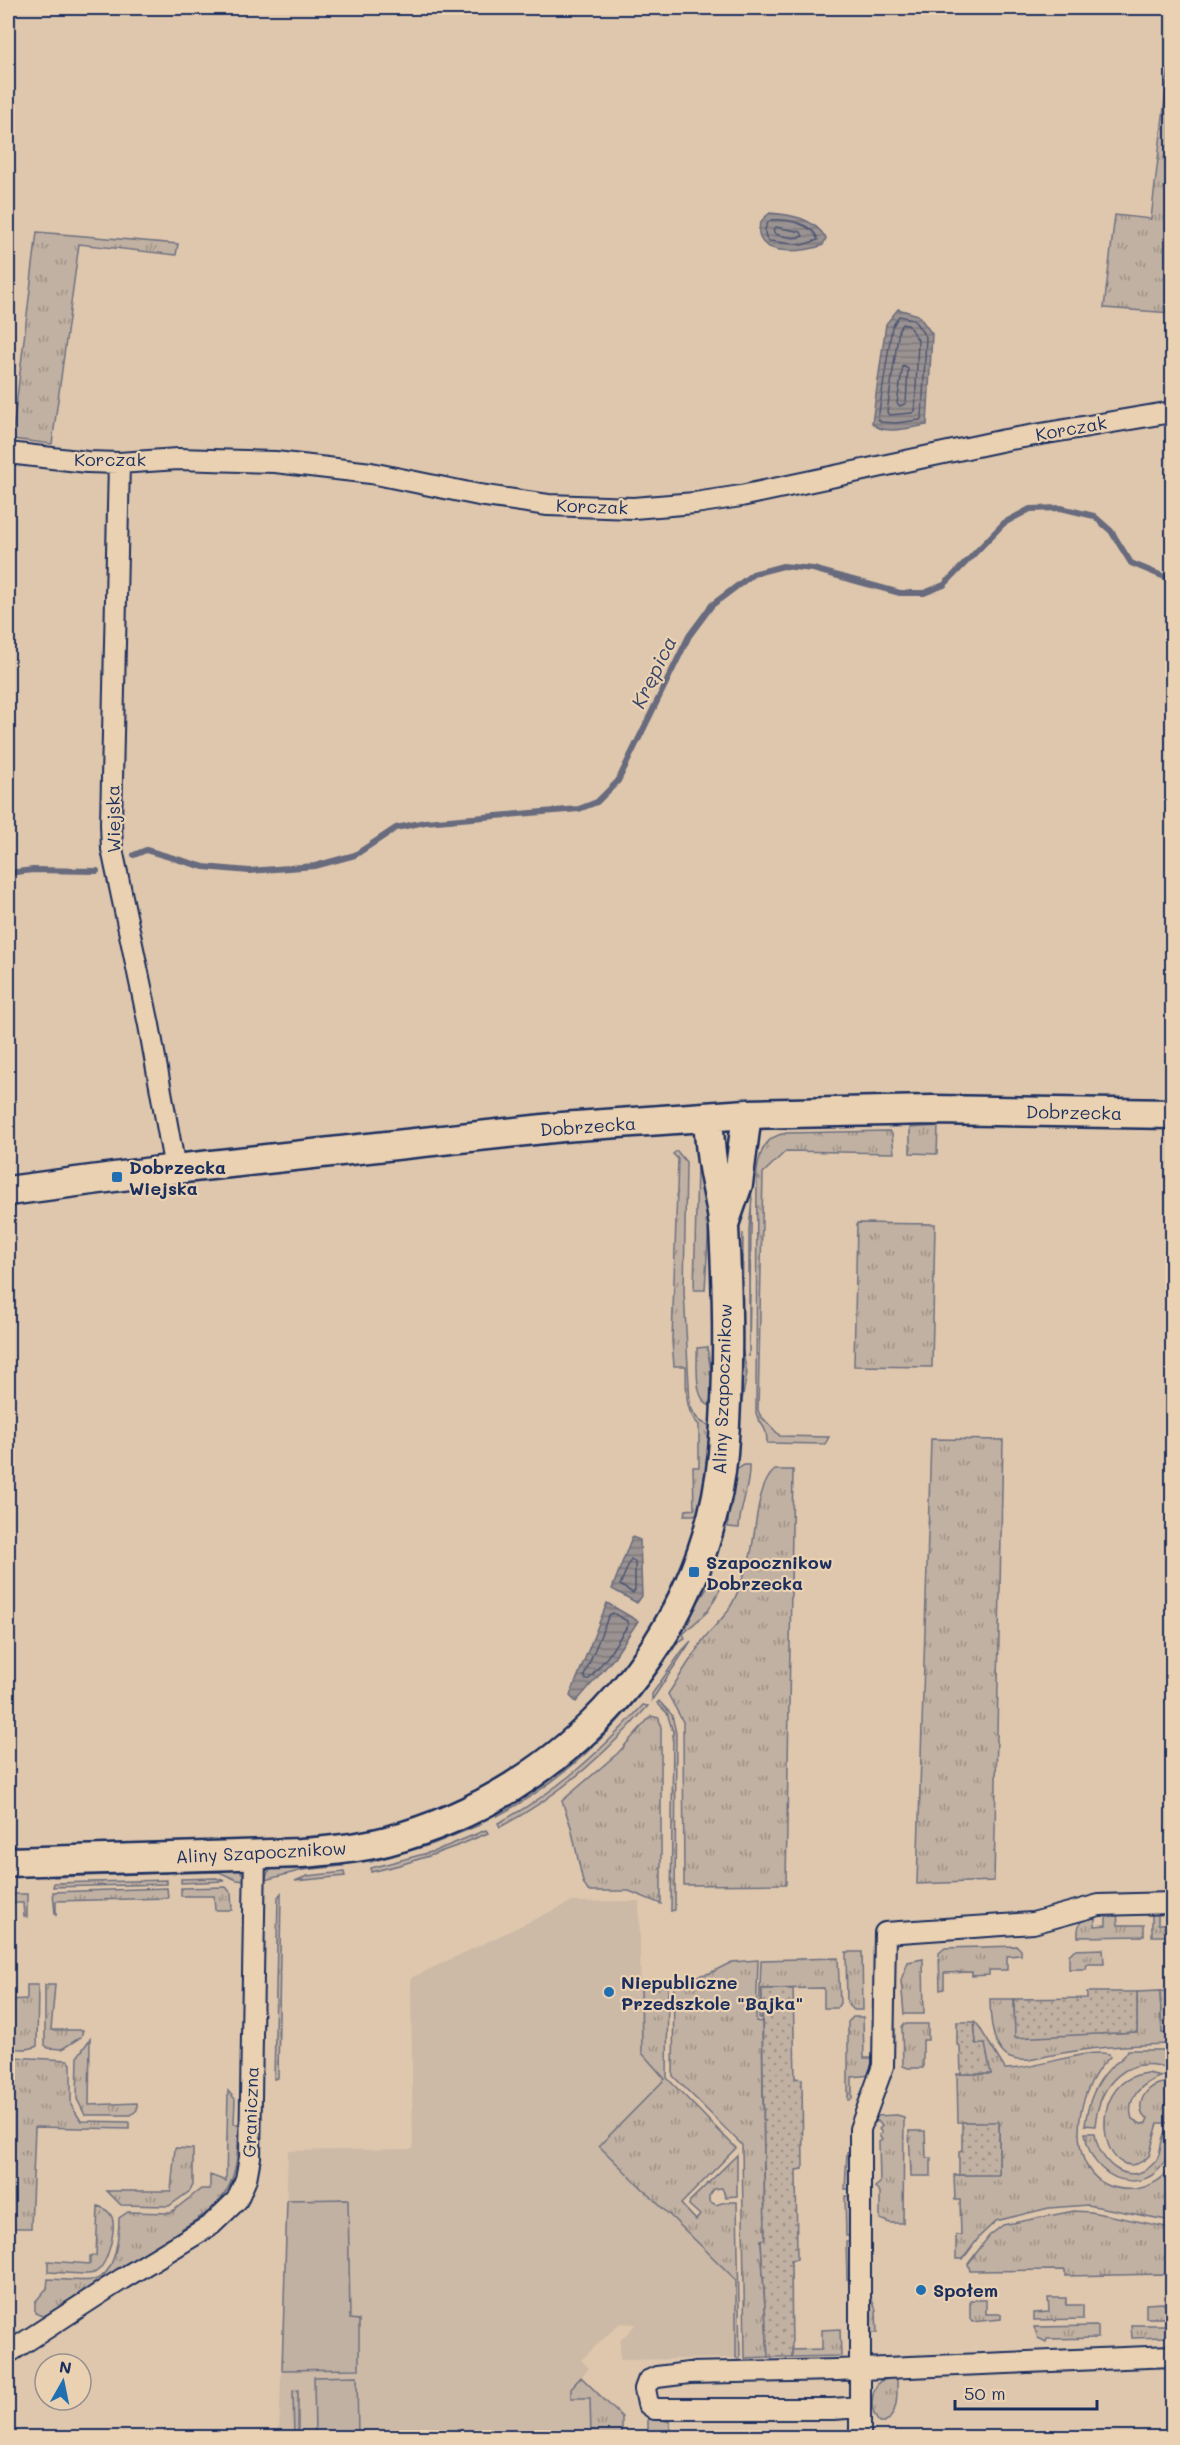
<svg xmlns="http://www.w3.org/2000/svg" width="1180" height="2445" font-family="Mali,sans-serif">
	<defs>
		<pattern id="grass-tufts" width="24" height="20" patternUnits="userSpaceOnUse" patternTransform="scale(1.5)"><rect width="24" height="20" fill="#c1b1a2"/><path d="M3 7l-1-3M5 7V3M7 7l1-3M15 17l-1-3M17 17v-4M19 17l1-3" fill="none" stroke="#9c9087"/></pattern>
		<pattern id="garden-dots" width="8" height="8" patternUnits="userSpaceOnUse" patternTransform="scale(1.5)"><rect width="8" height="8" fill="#c1b1a2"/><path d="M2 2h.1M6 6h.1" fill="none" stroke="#9c9087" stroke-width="1.8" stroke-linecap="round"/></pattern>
		<pattern id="water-rules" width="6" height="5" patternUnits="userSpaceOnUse" patternTransform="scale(1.5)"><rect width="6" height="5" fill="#9b9392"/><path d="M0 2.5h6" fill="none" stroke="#7e787a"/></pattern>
	</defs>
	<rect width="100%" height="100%" fill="#dec7ad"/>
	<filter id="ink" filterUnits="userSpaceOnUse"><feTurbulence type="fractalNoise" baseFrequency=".0167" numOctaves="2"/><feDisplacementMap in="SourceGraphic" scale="12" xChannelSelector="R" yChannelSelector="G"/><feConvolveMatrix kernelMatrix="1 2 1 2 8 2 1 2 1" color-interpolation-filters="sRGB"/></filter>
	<g filter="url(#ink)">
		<!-- built -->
		<path fill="#ccb9a6" d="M639 1901 642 2053 665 2079 599 2146 736 2280V2358L620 2360V2341L636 2324 620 2323 581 2360 589 2368 571 2388 590 2398 591 2437 279 2438 288 2151 413 2149 411 1978 571 1902Z"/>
		<!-- grass -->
		<path fill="url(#grass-tufts)" stroke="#6e7080" stroke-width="1.5" d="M1172 39V313L1104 308 1115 215 1151 219Z
			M37 232 178 244 176 255 79 244 52 444 12 439Z
			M938 1126 937 1154 910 1153V1128Z
			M889 1131 892 1134 894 1153 786 1151 763 1173 758 1410 760 1415 780 1436 829 1437 825 1444 767 1443C767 1423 759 1426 756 1413L757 1171C760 1151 765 1136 787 1133Z
			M677 1151 686 1162 684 1292 690 1404C694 1417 700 1424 713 1426L700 1511 694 1515H684L686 1510 694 1509 693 1467H699V1425C683 1411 687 1385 686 1366H674L672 1341 678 1159 673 1154Z
			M697 1167H705L709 1223 705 1290H694Z
			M752 1168 749 1357V1229L752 1198 748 1194Z
			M857 1223 935 1224 932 1367 854 1366Z
			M743 1233 742 1348 747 1373 741 1406 736 1408Z
			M707 1347 715 1394V1407C692 1405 698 1365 697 1348Z
			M931 1439 1003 1440 994 1881 917 1884Z
			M744 1465H749C750 1487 740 1506 739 1528L728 1527 729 1491 734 1471Z
			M775 1470H793L786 1884 684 1885 683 1722 668 1694C680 1676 691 1658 703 1640 710 1630 720 1622 727 1612 738 1596 744 1575 750 1557 756 1535 756 1484 775 1470Z
			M713 1579 723 1584 708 1611 683 1634 685 1638 678 1642C631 1714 574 1776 497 1816L499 1809 564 1766 597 1737 627 1707 645 1683Z
			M691 1641 652 1700V1694L682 1651Z
			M659 1701 672 1715 676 1733 675 1910 671 1911 673 1732 667 1713 657 1703Z
			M643 1705 648 1706C606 1754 558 1797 500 1827L498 1823C555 1794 600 1752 643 1705Z
			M651 1716 659 1718 661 1728V1904L629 1891H588L583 1882 571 1827 562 1801 618 1753Z
			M473 1823 482 1824 433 1844 371 1862 376 1855Z
			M486 1830 488 1833C450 1850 412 1863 371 1872V1868L435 1851Z
			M338 1862 343 1866 303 1870 265 1880 268 1872 273 1868Z
			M236 1867 242 1873 246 1881 237 1880 219 1872 182 1873 186 1868Z
			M161 1868 166 1873 55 1877 60 1873Z
			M344 1872 345 1876 295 1881 307 1876Z
			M216 1878 225 1881 181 1883V1879Z
			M167 1880V1884L53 1887 54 1883Z
			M226 1887 231 1893 232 1910H215L214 1896H181V1888Z
			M167 1888 168 1898 56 1901V1916L55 1914 53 1892Z
			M281 1893 278 2078 274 2079 278 1897Z
			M8 1894H27V1917L24 1916 23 1903H8Z
			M1152 1911H1158V1924H1166V1911H1170L1172 1936H1152Z
			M1095 1912V1926L1106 1925V1912H1117L1118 1925H1144V1936L1078 1937C1077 1922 1082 1918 1095 1912Z
			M1017 1946 1021 1950V1955L1007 1956V1970H989V1975L972 1976V1972L944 1973V1989L940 1990 939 1953 945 1948Z
			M1103 1949 1104 1964H1087L1086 1969H1069V1955L1074 1950Z
			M846 1952H862L863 2010H854L847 2003Z
			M838 1958 840 2003 837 2008H824V1988L762 1989V2018H759L761 1960Z
			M923 1959 924 2014H904L901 1980 908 1962Z
			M758 1960 756 2021 762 2022 765 2239 761 2240 768 2357 745 2358 742 2145 673 2076 674 1981 710 1973 732 1962Z
			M641 1982H668L667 2078 736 2148 681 2204 696 2220 700 2215 689 2205 690 2201 737 2155V2196L726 2197 722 2188 714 2189 709 2196V2201L716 2205 725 2202H737L740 2358H736V2280L599 2146 665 2079 642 2053Z
			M27 1985H38L37 2046C30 2050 14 2050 8 2046V2000L27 1999Z
			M45 1985H55L51 2030H83L81 2037 62 2049 48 2048 45 2045Z
			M1160 1991 1162 2033 1172 2034V2044C1128 2045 1091 2047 1047 2056 1035 2059 1022 2063 1010 2058 991 2049 990 2016 990 1999H1014L1015 2037 1137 2032V1992Z
			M853 2017H863L864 2058H878L871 2075 852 2077V2099L848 2100V2022Z
			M974 2022 978 2025 1005 2069C1035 2070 1085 2048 1109 2054L1110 2057C1068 2094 1062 2195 1135 2189 1150 2187 1164 2179 1172 2166L1169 2187 1172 2201V2221L1088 2205 1049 2208 996 2221 980 2236 963 2259H956V2235H961L960 2200H955L954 2175 999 2174V2123L958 2122 957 2074H991L976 2045Z
			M904 2024H928V2040H923V2068H908L903 2066 902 2027Z
			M90 2039 89 2105 137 2103V2110L131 2115H85L77 2099 78 2056Z
			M1128 2050H1172V2070C1128 2052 1099 2083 1095 2126L1085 2125C1088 2102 1095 2083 1112 2066 1119 2060 1125 2058 1128 2050Z
			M11 2057 68 2060 71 2064V2105L81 2121 129 2122V2129L35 2127 31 2228H8V2060Z
			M1147 2073 1162 2076C1144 2082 1125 2097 1132 2119L1141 2124 1146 2123 1148 2118 1143 2116C1134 2098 1154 2078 1172 2084V2123H1158L1149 2156C1105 2197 1078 2082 1147 2073Z
			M228 2091 235 2099 234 2124H239C238 2159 237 2189 208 2212L53 2313 42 2316 35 2313V2302L47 2288 48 2279C63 2279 83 2283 97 2279 116 2272 119 2235 119 2218L128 2212 170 2213 201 2189H210V2175L226 2181Z
			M897 2115 904 2117 903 2223H890L880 2219V2192L875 2187 880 2183 879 2142 882 2140 879 2135 882 2133 879 2129 882 2126 878 2121 871 2125 876 2116Z
			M909 2131H925L926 2158H931V2176H911Z
			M1166 2131 1171 2135C1170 2199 1092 2194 1085 2133H1095C1098 2163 1130 2190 1155 2162 1163 2153 1159 2139 1166 2131Z
			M175 2148 193 2149V2185L190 2191 169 2206 121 2205 107 2191H171Z
			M853 2151V2189H845L847 2152Z
			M845 2196H853L854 2236H846Z
			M98 2206C104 2208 109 2211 112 2217 116 2230 108 2267 94 2273 85 2276 58 2272 48 2272V2261L90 2264V2256H96Z
			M1074 2211 1091 2212 1172 2228V2276L1165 2274 1065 2276V2270L970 2271 968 2264 989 2236 1003 2225Z
			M846 2242H854L855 2280H847Z
			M868 2290 876 2310 877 2333H868Z
			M1048 2298H1066V2305H1083V2319L1034 2320V2313L1049 2312Z
			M970 2300H986V2314H1001V2319L972 2322 970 2319Z
			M1163 2303 1172 2313V2318H1146V2304Z
			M1131 2325H1172V2329L1166 2337 1132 2338Z
			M1098 2326V2338L1047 2339 1046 2342 1038 2338 1034 2327Z
			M840 2329 841 2356 792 2357V2350L822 2349V2330Z
			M581 2377 622 2417V2437H591L590 2398H571V2388Z
			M897 2377C897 2393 899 2413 885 2423H880C869 2413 870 2392 880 2381Z
			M648 2419H659L670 2422V2437L648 2436Z"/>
		<!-- garden -->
		<path fill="url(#garden-dots)" stroke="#6e7080" stroke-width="1.5" d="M762 1989H793L795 2078 802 2079 803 2169 796 2170 797 2259 791 2260 792 2357H768L761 2240 765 2239Z
			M1160 1991H1172V2034L1162 2033Z
			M1087 1992H1137V2032L1015 2038 1014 1999 1087 1998Z
			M957 2022H974L976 2044H985L991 2074H961L960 2046 957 2045Z
			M962 2122H999V2175H959V2151L962 2150Z"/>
		<!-- pitch -->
		<path fill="#c1b1a2" stroke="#6e7080" stroke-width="1.5" d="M348 2199 350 2319 359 2320V2369L282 2370 287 2200Z
			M357 2376 358 2437H315L314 2377Z
			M298 2390V2437H294L293 2391Z"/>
		<!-- water -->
		<path fill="url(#water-rules)" stroke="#686b7d" stroke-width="1.5" d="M770 213C793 215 813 218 826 238L823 245C807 252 761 257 759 233 758 223 763 218 770 213Z
			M898 309 918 315 932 334 927 425C913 427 882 436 872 423L886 324Z
			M632 1537 640 1540 642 1596 637 1603 612 1589Z
			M607 1603 638 1621 613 1659 576 1702 570 1696Z"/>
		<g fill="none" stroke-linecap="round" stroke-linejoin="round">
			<!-- shore -->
			<path stroke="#4e5773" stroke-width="1.5" d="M771 220C786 219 813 223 818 240L802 245 769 241C763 235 764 225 771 220Z
				M776 227 801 232 803 236C795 240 783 236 775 234L773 230Z
				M899 316 913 319 926 337 922 417 920 420 896 423 881 422 878 419 892 327Z
				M902 324 908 325 918 340 915 411 912 413 889 415 887 412 899 329Z
				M903 366 908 369 906 403 900 406 897 403Z
				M631 1559 635 1562V1590L633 1593 620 1585Z
				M613 1613 627 1621 628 1625 608 1656 589 1679 586 1680 584 1676 609 1615Z"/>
			<!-- stream -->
			<path stroke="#686b7d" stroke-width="6" d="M134 855 146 850 204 867 249 871 315 866 355 855 396 828 425 822 579 809 597 802 618 781 689 636 712 605 753 574 783 566 813 569 900 593H924L944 585 1004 523 1030 509 1061 508 1094 516 1111 531 1131 563 1172 580
				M8 873 33 870 97 871"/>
			<defs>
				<path id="street" d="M8 453 87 462 119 463 178 459 275 462 371 473 479 495 548 505 633 508 695 503 741 496 1005 440 1172 412
					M119 463 111 824 112 849 149 1025 175 1169
					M8 2353 122 2279 211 2225 237 2200 246 2179 250 2157 255 1854
					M860 2407 833 2409H655L648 2404 645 2389 648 2381 657 2377 689 2373 837 2370 1172 2356
					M860 2438V2129L883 2066 885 1933 1033 1923 1099 1905 1172 1903"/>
				<path id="secondary" d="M8 1191 175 1169 562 1127 747 1114 933 1110 1172 1114
					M724 1224 738 1184 747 1114
					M8 1862 301 1853C330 1851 359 1848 387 1841 567 1793 706 1639 723 1453 729 1379 728 1302 724 1228 722 1206 715 1183 712 1161 710 1147 709 1132 708 1117"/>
			</defs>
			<!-- street casing -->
			<use href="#street" stroke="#1b2f5e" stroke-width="24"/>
			<!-- secondary casing -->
			<use href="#secondary" stroke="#1b2f5e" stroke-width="33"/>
			<!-- street -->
			<use href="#street" stroke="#ead1b2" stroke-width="20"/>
			<!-- secondary -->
			<use href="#secondary" stroke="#ead1b2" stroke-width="28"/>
		</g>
	</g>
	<!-- markers -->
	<g fill="#1f6fb2" stroke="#ead1b2" stroke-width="2">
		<rect x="111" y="1171" width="12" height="12" rx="3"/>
		<rect x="688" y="1566" width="12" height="12" rx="3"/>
		<circle cx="609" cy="1992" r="6"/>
		<circle cx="921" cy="2290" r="6"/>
	</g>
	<g text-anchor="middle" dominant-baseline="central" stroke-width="4.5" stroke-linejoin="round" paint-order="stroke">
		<!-- street labels -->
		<g font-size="18" fill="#1b2f5e" stroke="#ead1b2">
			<text transform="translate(1071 428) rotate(-10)">Korczak</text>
			<text x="110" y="459">Korczak</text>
			<text transform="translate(592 506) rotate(2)">Korczak</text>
			<text transform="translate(113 819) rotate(-91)">Wiejska</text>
			<text transform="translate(1074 1112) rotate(1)">Dobrzecka</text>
			<text transform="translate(588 1126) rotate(-4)">Dobrzecka</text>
			<text transform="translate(722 1389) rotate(-88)">Aliny Szapocznikow</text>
			<text transform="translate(261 1852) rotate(-3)">Aliny Szapocznikow</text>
			<text transform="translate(250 2112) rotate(-88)">Graniczna</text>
		</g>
		<!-- poi labels -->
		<g font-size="18" font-weight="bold" fill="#1b2f5e" stroke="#ead1b2" text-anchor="start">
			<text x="129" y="1167">Dobrzecka<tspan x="129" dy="21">Wiejska</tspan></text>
			<text x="706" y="1562">Szapocznikow<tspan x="706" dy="21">Dobrzecka</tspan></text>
			<text x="621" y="1982">Niepubliczne<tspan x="621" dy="21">Przedszkole "Bajka"</tspan></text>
			<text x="933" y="2290">Społem</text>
		</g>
		<!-- water labels -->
		<g font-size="20" font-style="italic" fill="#354368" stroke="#ead1b2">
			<text transform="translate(653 672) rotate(-64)">Krępica</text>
		</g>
	</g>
	<!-- margin -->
	<rect width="1180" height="2445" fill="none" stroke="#ead1b2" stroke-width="30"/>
	<rect x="15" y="15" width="1150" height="2415" fill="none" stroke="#1b2f5e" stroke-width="2" filter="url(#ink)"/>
	<!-- north arrow -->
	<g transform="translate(63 2382) rotate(9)"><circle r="28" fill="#ead1b2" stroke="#979090" stroke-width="1.5"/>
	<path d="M0-4.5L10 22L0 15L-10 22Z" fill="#1f6fb2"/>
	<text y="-9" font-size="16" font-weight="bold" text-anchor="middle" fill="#1b2f5e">N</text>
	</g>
	<!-- scale -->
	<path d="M955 2400v9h142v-9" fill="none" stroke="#1b2f5e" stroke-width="3"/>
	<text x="964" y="2400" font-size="18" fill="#1b2f5e" stroke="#ead1b2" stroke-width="4.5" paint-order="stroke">50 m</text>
</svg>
